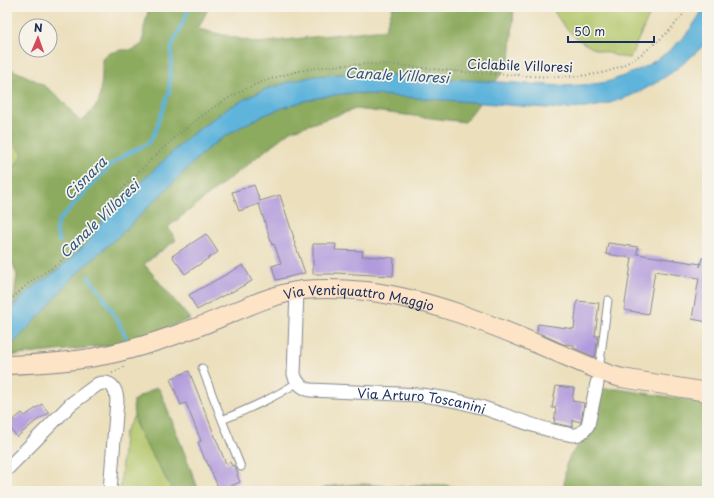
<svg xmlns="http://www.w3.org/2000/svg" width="714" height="498" font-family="'Playpen Sans',sans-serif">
	<rect width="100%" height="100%" fill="#f7f3e8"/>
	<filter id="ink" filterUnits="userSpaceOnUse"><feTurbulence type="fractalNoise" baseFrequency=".025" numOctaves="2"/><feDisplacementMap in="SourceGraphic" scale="8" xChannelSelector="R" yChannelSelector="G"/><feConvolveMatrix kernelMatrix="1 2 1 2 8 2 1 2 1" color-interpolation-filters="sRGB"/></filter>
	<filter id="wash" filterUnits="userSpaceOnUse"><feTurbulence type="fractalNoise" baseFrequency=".012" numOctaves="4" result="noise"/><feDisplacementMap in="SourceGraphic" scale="16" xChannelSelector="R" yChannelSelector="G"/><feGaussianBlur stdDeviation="0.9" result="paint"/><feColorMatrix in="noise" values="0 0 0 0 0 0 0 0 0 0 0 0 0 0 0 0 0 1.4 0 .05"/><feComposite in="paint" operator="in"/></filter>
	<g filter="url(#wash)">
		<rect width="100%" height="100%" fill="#ebdfbc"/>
		<!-- green -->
		<path fill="#b2c66b" stroke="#667a64" d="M552 7H653L630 58C622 58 616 56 609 53 603 52 596 50 591 47 574 39 560 24 552 7Z
			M7 136 24 154 7 179Z
			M134 416 135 423 147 446 173 491H120L124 434Z"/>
		<!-- forest -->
		<path fill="#8dab5f" stroke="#546d5e" d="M149 7H209L198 29 258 43 385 29 393 7H514L510 62 465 122 356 109 290 131 168 227 176 240 144 264 190 319 124 344 7 356V345L17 275 7 249V179L23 154 7 136V67C23 75 40 81 54 93 64 101 70 112 80 121L86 118 99 102 102 78V61L103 57 110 53 122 50H132L138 47 143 43 144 28Z
			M157 387 160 390 199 491H173C167 480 161 469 154 458 144 441 130 422 134 400Z
			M599 389H618L707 403V491H561L564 485 566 465 570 456 576 448 588 436 594 419Z
			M362 484 406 487 425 484 445 485 472 491H313L333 486Z"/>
		<!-- water -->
		<path fill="#5fb4db" stroke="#3d729c" d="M704 7H707V42C673 76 633 102 585 108 577 109 568 108 560 109L353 93C299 97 249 117 206 150L122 233 99 253 70 280 45 310 7 350V312L32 288 58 270 88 242 104 218 187 138 228 108 245 99 266 89 289 82 315 76 354 73 563 86C578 85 595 85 610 81 614 80 619 77 624 76 660 62 686 42 704 7Z"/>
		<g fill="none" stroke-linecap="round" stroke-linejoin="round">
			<!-- stream -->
			<path stroke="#5fb4db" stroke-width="3.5" d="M60 242C56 233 55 229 59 220L111 165 125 155 147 144 153 137 169 92 172 46 190 7
				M88 276 103 296 118 321 128 342"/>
		</g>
		<g id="blocks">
			<!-- building -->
			<path fill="#b29bdd" d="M254 185 260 201 280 195 294 238H293L305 273 276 280 272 266 281 263 274 244 272 245 259 204 239 211 232 192Z
				M206 234 218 252 185 274 172 256Z
				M608 243 638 247 637 254 701 264 700 267 702 258H707V322L692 319 699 278 655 271 648 314 624 310 632 258 606 254Z
				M313 244H336L335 250 363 251 362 256 394 258 393 276 335 273V274H313Z
				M243 265 252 281 226 295V294L197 310 189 295Z
				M577 301 599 303 595 336H598L595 357 574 348V345L563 344 537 332 538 324 574 329Z
				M189 371 226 464 230 462 232 466 234 465 238 473 237 475 240 482 220 491 206 460H205L198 442 201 441 186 403 181 405 170 379Z
				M556 386 574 388 572 401 584 403 581 422 573 420 572 427 554 423 556 408H552Z
				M42 404 49 413 36 421 17 437 7 425 22 413 25 416Z"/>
		</g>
	</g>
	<g filter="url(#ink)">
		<use href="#blocks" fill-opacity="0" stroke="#83878d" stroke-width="1"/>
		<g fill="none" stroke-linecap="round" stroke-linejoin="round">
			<defs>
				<path id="lane" d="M202 368 222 420 241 467
					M599 370 608 300
					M222 420C248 409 274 398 298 382"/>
				<g id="street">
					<path id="s1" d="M297 291 294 374C296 382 302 388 310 390L421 395C448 398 475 404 501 414 521 421 541 429 562 433 566 433 570 435 574 435 580 435 585 430 588 425L597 383"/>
					<path d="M7 469 71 404 98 384C111 380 116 388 117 400L110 491"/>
				</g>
				<g id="secondary">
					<path id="s2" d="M7 365C39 364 70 362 101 356 133 350 165 339 195 328 231 315 265 295 303 290 324 288 345 289 366 291 430 299 490 324 549 349 570 358 590 367 611 375L622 378 707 392"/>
				</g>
			</defs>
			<!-- lane casing -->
			<use href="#lane" stroke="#83878d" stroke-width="9"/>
			<!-- street casing -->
			<use href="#street" stroke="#83878d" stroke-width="15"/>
			<!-- secondary casing -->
			<use href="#secondary" stroke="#83878d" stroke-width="20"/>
			<!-- path -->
			<path stroke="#83878d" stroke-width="2" stroke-dasharray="1 3" stroke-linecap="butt" d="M7 303 30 282 58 264 80 242 88 226 99 212C151 161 202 100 274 78 313 65 353 63 393 65 413 67 433 69 453 71 474 73 495 74 516 75 546 77 576 79 606 72 636 63 671 34 688 7
				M112 373 126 366"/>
			<!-- lane -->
			<use href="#lane" stroke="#fff" stroke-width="7"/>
			<!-- street -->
			<use href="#street" stroke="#fff" stroke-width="13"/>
			<!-- secondary -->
			<use href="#secondary" stroke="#fee4c6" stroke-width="18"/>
		</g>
	</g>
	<g text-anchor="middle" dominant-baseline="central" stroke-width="3.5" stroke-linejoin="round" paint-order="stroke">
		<!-- street labels -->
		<g font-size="13" fill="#1b2f5e" stroke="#f7f3e8">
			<text transform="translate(520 65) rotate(2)">Ciclabile Villoresi</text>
			<text stroke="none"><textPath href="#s2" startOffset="364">Via Ventiquattro Maggio</textPath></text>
			<text stroke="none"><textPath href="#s1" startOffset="219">Via Arturo Toscanini</textPath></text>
		</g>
		<!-- water labels -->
		<g font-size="14" font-style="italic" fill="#2f5784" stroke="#f7f3e8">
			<text transform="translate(397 75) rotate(3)">Canale Villoresi</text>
			<text transform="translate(85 178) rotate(-45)">Cisnara</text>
			<text transform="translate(99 219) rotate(-44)">Canale Villoresi</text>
		</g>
	</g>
	<!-- margin -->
	<rect width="714" height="498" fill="none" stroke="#f7f3e8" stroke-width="24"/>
	<!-- north arrow -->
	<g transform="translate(38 38) rotate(2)"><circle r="19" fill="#f7f3e8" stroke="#9fa5b1"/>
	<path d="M0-3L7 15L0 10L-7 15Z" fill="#d1495b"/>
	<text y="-6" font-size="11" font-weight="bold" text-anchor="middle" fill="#1b2f5e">N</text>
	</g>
	<!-- scale -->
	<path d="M568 36v6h86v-6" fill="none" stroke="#1b2f5e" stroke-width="2"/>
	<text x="574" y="36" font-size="12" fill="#1b2f5e" stroke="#f7f3e8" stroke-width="3" paint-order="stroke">50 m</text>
</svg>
